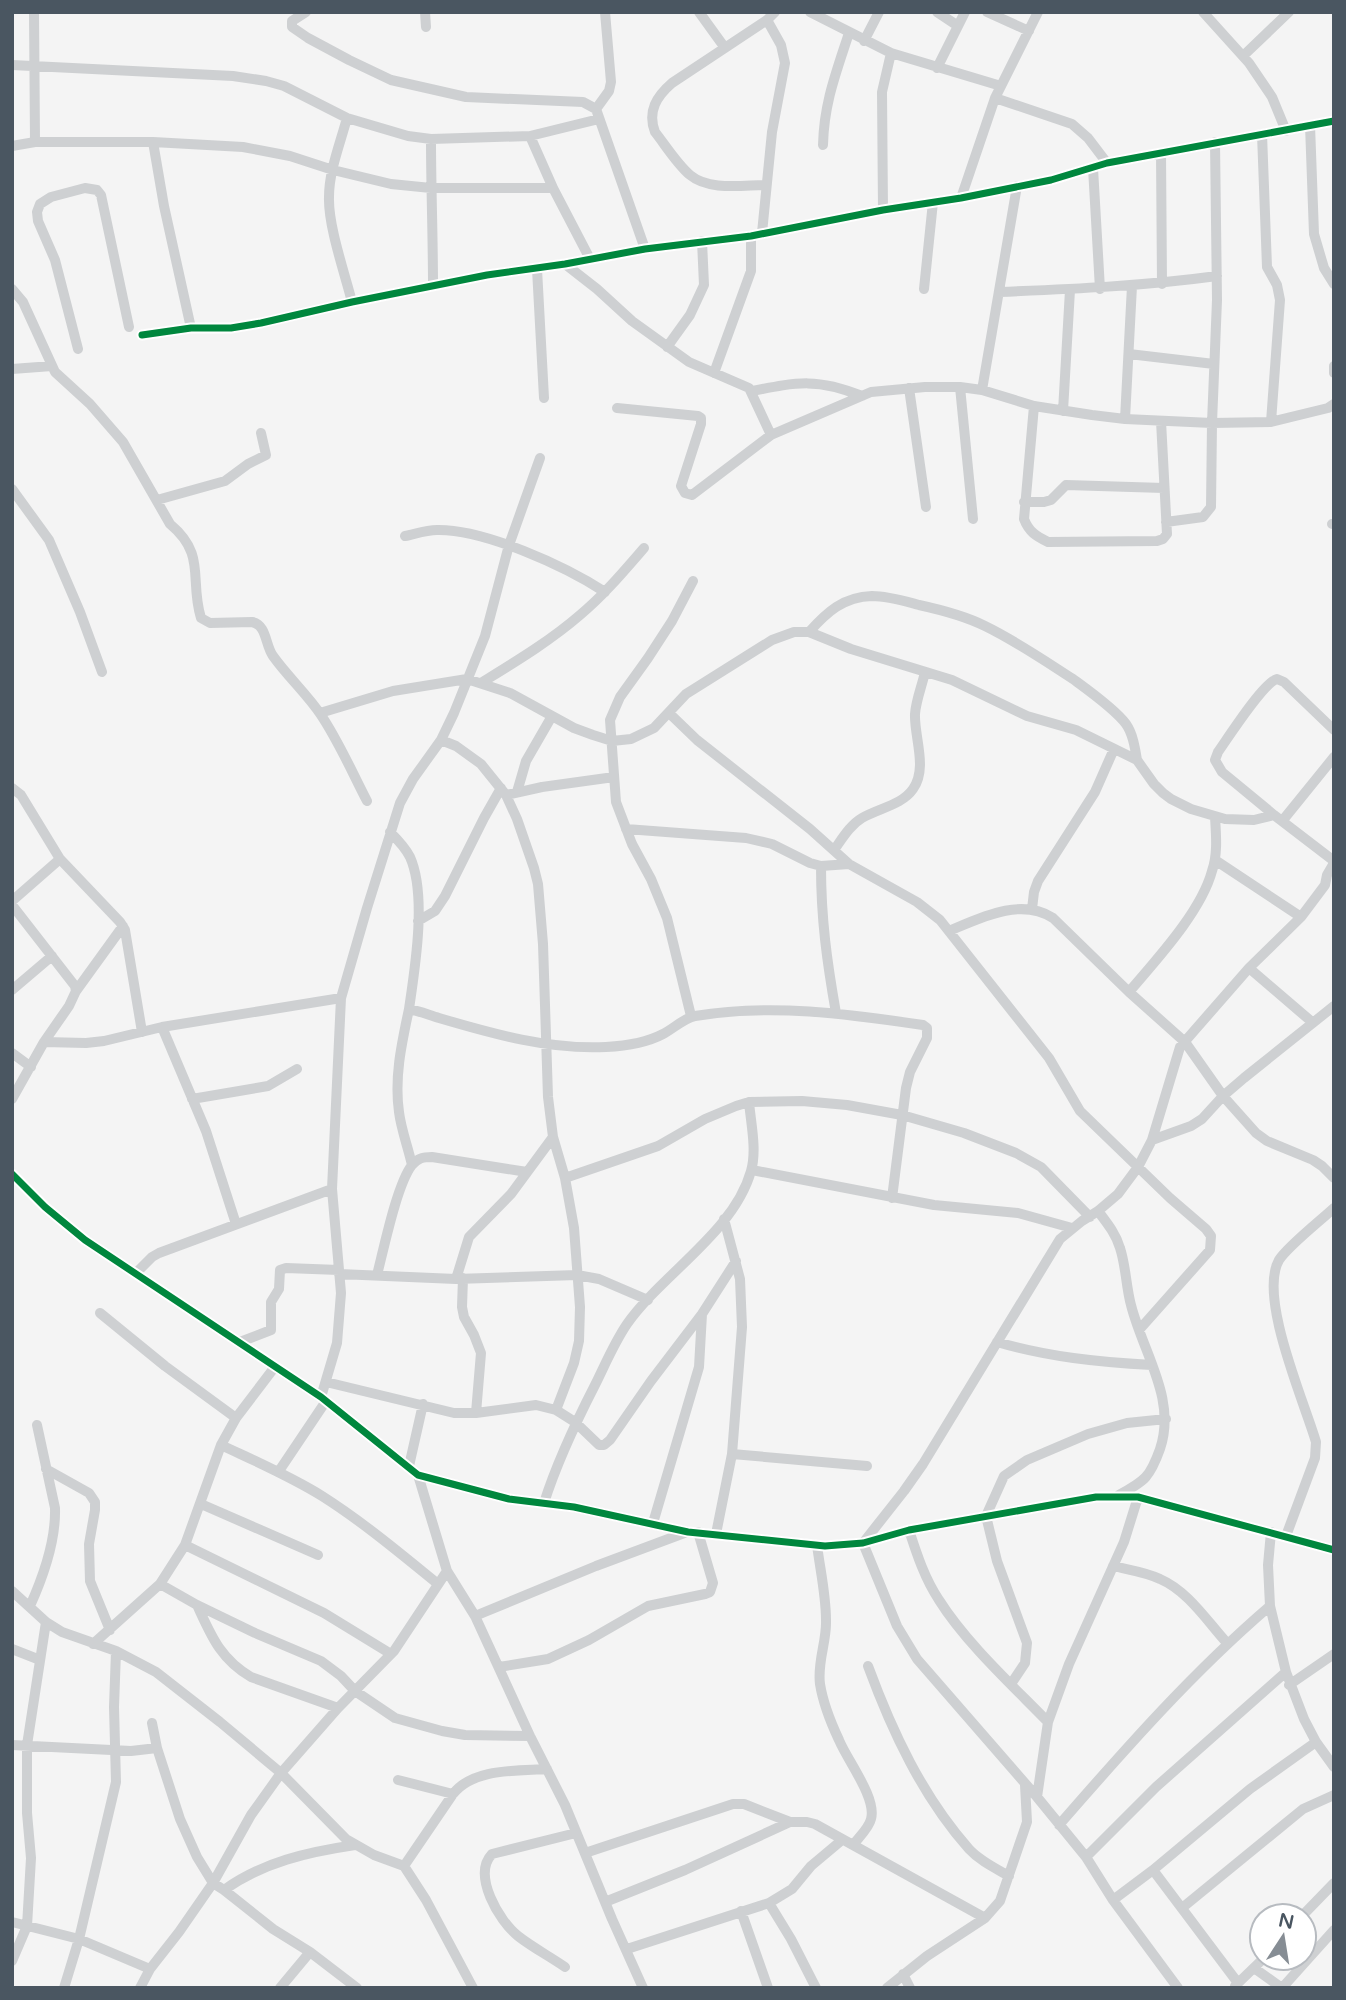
<svg xmlns="http://www.w3.org/2000/svg" width="1346" height="2000" font-family="'Varela Round',sans-serif">
	<rect width="100%" height="100%" fill="#f4f4f4"/>
	<g fill="none" stroke-linecap="round" stroke-linejoin="round">
		<!-- minor -->
		<path stroke="#ced0d2" stroke-width="10" d="M34 12 35 142
			M306 12 292 21V27L308 38 349 60 391 80 466 97 583 102 596 109 645 249
			M425 12 426 27
			M699 12 725 48
			M810 12 891 53 1001 86
			M937 12 958 26
			M987 12 1029 31
			M1203 12 1249 63 1272 97 1286 131
			M864 41 879 12
			M1243 56 1289 12
			M12 65 233 76 266 81 284 86 347 118 408 136 431 139 530 136 599 119
			M937 68 965 12
			M995 98 1072 124 1088 138 1107 163
			M596 109 609 91 611 82 605 12
			M347 118C340 144 329 171 329 197 328 226 345 274 352 302
			M1310 125 1314 234 1324 268 1334 284
			M1262 134 1267 267 1277 285 1280 300 1271 422
			M431 139C431 188 433 237 433 286
			M153 142 164 206 191 328
			M823 145C824 103 836 73 849 33
			M12 146 35 142H153L243 147 290 156 333 170 391 184 431 188H553L530 136
			M1161 153 1162 284
			M1093 168 1100 289
			M766 185C743 185 709 191 690 175 677 164 666 146 655 132 647 111 657 96 672 83L767 20 775 12
			M553 188 590 259
			M961 198 995 98 1038 12
			M883 210 882 92 891 53
			M762 233 772 132 785 63 781 45 767 20
			M565 264 597 289 632 321 689 362 749 388 771 435
			M537 269 544 398
			M12 289 23 302 55 372 90 404 123 442 170 524C207 555 189 579 201 618L210 623 252 622C267 625 265 645 273 656 288 677 307 694 321 715 339 742 352 772 367 801
			M924 289 933 202
			M999 292C1072 289 1144 286 1217 276
			M142 335 191 328H231L261 323 352 302 487 275 565 264 645 249 751 236 883 210 961 198 1051 180 1107 163 1334 121
			M667 347 690 315 704 285 702 241
			M78 349 55 260 38 221 37 212 40 204 51 197 85 188 97 190 101 195 129 327
			M1129 354 1214 364
			M1334 366V373
			M12 369 52 366
			M714 373 751 271V236
			M960 387 973 519
			M909 388 926 507
			M982 390 1017 186
			M752 391C798 382 818 378 862 396
			M1034 406 1024 519C1029 532 1036 536 1048 542L1157 541 1163 539 1167 534 1161 421
			M617 408 698 416 701 418V424L681 486 685 493 692 495 771 435 871 392 925 387H960L982 390 1034 406 1092 415 1125 419 1212 423 1271 422 1328 408 1334 404
			M1063 411 1070 290
			M1125 419 1132 286
			M12 489 49 540 80 612 102 672
			M157 500 225 481 248 464 266 455 261 433
			M1024 502H1044L1051 500 1066 485 1164 488
			M1166 522 1203 517 1211 507 1212 423 1217 300 1215 142
			M1332 524H1334
			M405 536C415 534 426 530 437 530 484 529 565 566 605 592
			M809 632C827 612 843 597 872 596 888 596 904 601 919 605 942 610 965 616 985 626 1016 641 1045 661 1073 679 1088 690 1115 709 1126 724 1133 734 1135 748 1137 760
			M481 683C515 662 550 641 580 615 604 595 624 571 644 548
			M320 713 393 691 467 679 510 693 574 728 593 735 612 741 631 739 654 728 686 694 772 640 794 632H809L851 649 952 680 1027 716 1076 730 1137 760 1154 784 1163 793 1171 799 1191 809 1225 819 1254 820 1274 815 1334 861
			M669 713 697 740 810 829 849 864 917 902 940 920 1049 1058 1080 1111 1170 1198 1206 1229 1211 1236 1210 1250 1139 1330
			M441 740 456 746 481 764 506 795 517 819 534 868 538 884 543 944 548 1097 553 1137 565 1178 574 1228 580 1307 579 1341 574 1363 556 1410
			M12 788 21 795 60 859 120 922 125 930 142 1032
			M517 792 526 761 552 716
			M506 795 542 787 614 777
			M1274 815 1222 772 1215 760 1218 752C1228 738 1263 683 1277 679L1284 682 1334 730
			M1283 820 1334 757
			M626 829 746 838 772 844 810 863 821 866 849 864
			M390 832C398 840 405 847 410 857 427 895 415 968 409 1009 419 1011 429 1015 439 1018 493 1034 550 1050 606 1047 625 1046 646 1043 663 1034 673 1029 684 1018 695 1016 771 1003 848 1014 923 1025L927 1028V1038L910 1072 906 1088 892 1198
			M834 850C842 839 850 825 862 818 879 808 902 805 913 789 928 768 914 737 915 714 916 700 922 686 925 672
			M1215 860 1301 917
			M821 866C821 919 827 962 836 1013
			M12 901 60 859
			M12 905 75 986 76 991
			M1032 909 1034 892 1038 881 1095 792 1114 749
			M418 921 435 911 445 896 484 818 501 788
			M949 931C980 918 1021 897 1053 918L1129 992 1185 1042 1223 1096 1256 1133 1267 1141 1313 1160 1322 1166 1334 1178
			M1249 968 1312 1022
			M12 990 52 956
			M1129 992C1156 960 1201 912 1212 871 1218 854 1216 834 1215 817
			M409 1009C402 1042 394 1077 399 1112 401 1129 408 1147 412 1165
			M691 1016 667 918 651 879 632 844 616 802 610 720 620 697 648 658 672 621 693 581
			M162 1027 206 1131 236 1224
			M44 1042 69 1006 76 991 123 926
			M12 1053 31 1067
			M12 1099 44 1042 86 1043 104 1041 162 1027 341 998
			M192 1099 268 1086 297 1069
			M1152 1140 1191 1126 1202 1119 1223 1096 1244 1078 1334 1006
			M752 1170 934 1205 1018 1213 1072 1228
			M12 1174 45 1207 85 1240 321 1397 418 1475 509 1499 574 1507 688 1532 825 1546 863 1543 909 1530 1096 1497H1138L1334 1550
			M565 1178 658 1146 705 1119 736 1106 749 1102 802 1101 847 1105 902 1115 964 1133 1016 1153 1041 1167 1090 1217
			M1098 1211C1107 1223 1116 1234 1120 1248 1126 1266 1126 1287 1131 1305 1143 1353 1177 1399 1160 1449 1150 1477 1145 1481 1119 1495
			M136 1273 152 1257 159 1253 332 1189
			M339 1274 456 1279 577 1275 599 1279 648 1300
			M377 1275C384 1248 397 1184 412 1165 418 1158 423 1157 432 1157L527 1172
			M463 1278 462 1307 464 1317 474 1335 481 1353 476 1413
			M456 1279 469 1237 511 1194 553 1137
			M100 1313 165 1366 236 1418
			M240 1342 271 1330V1302L279 1289 280 1270 286 1268 339 1270
			M997 1342C1048 1357 1098 1362 1152 1365
			M326 1382 454 1413H476L536 1405 556 1410 575 1422 599 1445H604L610 1440 651 1381 702 1314 736 1261
			M321 1397 337 1343 341 1293 332 1189 341 998 367 908 400 803 413 779 441 740 454 713 485 636 509 545 540 458
			M221 1445C255 1461 290 1476 322 1496 363 1522 401 1554 438 1584
			M732 1454 867 1466
			M409 1466 423 1404
			M46 1469 89 1493 95 1502V1510L89 1544 90 1581 110 1630
			M279 1471 326 1401
			M418 1475 447 1571 475 1616 530 1736 565 1805 612 1919 643 1988
			M544 1503C557 1462 575 1424 595 1385 605 1365 614 1343 627 1324 662 1274 734 1232 751 1171 757 1150 751 1124 749 1102
			M201 1504 318 1555
			M653 1523 699 1367 702 1314
			M909 1530C917 1555 925 1579 939 1600 966 1643 1013 1686 1048 1722
			M1271 1532 1268 1565 1270 1606 1286 1672 1304 1719 1316 1742 1334 1767
			M716 1534 732 1454 742 1327 740 1279 724 1219
			M1286 1536 1315 1458 1316 1442C1304 1401 1258 1297 1279 1260 1288 1246 1320 1221 1334 1208
			M863 1543 904 1491 923 1464 1060 1239 1082 1221 1098 1211 1118 1194 1138 1167 1152 1140 1180 1047 1249 968 1301 917 1325 885 1327 875 1334 863
			M863 1543 897 1626 917 1659 1037 1797 1086 1857 1113 1900 1178 1988
			M185 1545 324 1613 391 1654
			M817 1545C820 1569 826 1595 826 1620 827 1641 817 1662 820 1684 823 1703 831 1723 839 1740 847 1760 877 1798 871 1819 869 1828 859 1837 853 1845
			M1113 1566C1129 1570 1146 1572 1160 1579 1188 1591 1207 1621 1227 1643
			M160 1584 197 1605 255 1633 321 1661 341 1676 355 1691 395 1718 442 1731 465 1735 530 1736
			M12 1591 46 1622 62 1632 116 1651 156 1672 220 1722 281 1773 346 1839 374 1855 404 1866 426 1900 473 1988
			M197 1605C211 1635 220 1659 251 1677L338 1708
			M30 1606C44 1575 56 1541 55 1508L37 1425
			M475 1616 596 1566 687 1532
			M93 1644 160 1584 185 1545 221 1445 236 1418 274 1368
			M12 1649 40 1660
			M868 1666C892 1731 922 1796 969 1849 980 1861 995 1868 1009 1876
			M499 1667 548 1659 589 1640 648 1606 705 1594 710 1592 713 1583 698 1532
			M1011 1684 1025 1663 1027 1643 997 1561 986 1516 1004 1476 1027 1460 1088 1434 1127 1423 1166 1419
			M1289 1685 1334 1654
			M152 1723 157 1748 180 1819 197 1857 213 1883 224 1890 273 1929 310 1952 357 1988
			M12 1745 131 1751 157 1748
			M398 1780 453 1794
			M1037 1797 1048 1722 1069 1664 1124 1542 1138 1497
			M1059 1825C1126 1748 1193 1672 1270 1606
			M585 1853 733 1804H744L790 1822
			M1086 1857 1156 1787 1286 1672
			M404 1866 453 1794C473 1768 516 1771 547 1769
			M1153 1870 1238 1983
			M224 1890C263 1862 308 1852 355 1845
			M1113 1900 1153 1870 1250 1789 1316 1742
			M605 1902 685 1870 790 1822H807L815 1824 985 1918
			M769 1903 791 1939 816 1988
			M1182 1908 1303 1809 1334 1795
			M741 1911 768 1988
			M1302 1916 1334 1883
			M12 1922 79 1939 150 1969
			M627 1949 769 1903 792 1889 811 1866 842 1840
			M12 1961 27 1926 31 1858 27 1813V1745L46 1622
			M565 1967C549 1956 532 1947 518 1936 499 1921 472 1875 492 1854L576 1833
			M1254 1968 1282 1988
			M903 1974 910 1988
			M1235 1986 1264 1958
			M64 1988 79 1939 116 1782 114 1707 116 1651
			M140 1988 150 1969 179 1932 213 1883 251 1815 281 1773 338 1708 394 1651 447 1571
			M280 1988 310 1952
			M887 1988 927 1956 985 1918 1000 1901 1027 1822 1025 1785
			M1282 1988 1334 1930"/>
		<defs>
			<path id="cycleway" d="M142 335 191 328H231L261 323 352 302 487 275 565 264 645 249 751 236 883 210 961 198 1051 180 1107 163 1334 121
				M12 1174 45 1207 85 1240 321 1397 418 1475 509 1499 574 1507 688 1532 825 1546 863 1543 909 1530 1096 1497H1138L1334 1550"/>
		</defs>
		<!-- cycleway casing -->
		<use href="#cycleway" stroke="#fff" stroke-width="11"/>
		<!-- cycleway -->
		<use href="#cycleway" stroke="#00873e" stroke-width="7"/>
	</g>
	<!-- border -->
	<rect width="1346" height="2000" fill="none" stroke="#4a5661" stroke-width="28"/>
	<!-- north arrow -->
	<g transform="translate(1283 1937) rotate(12)"><circle r="33" fill="#ffffff" stroke="#b7bbc0" stroke-width="2"/>
	<path d="M0-5L12 26L0 18L-12 26Z" fill="#868d94"/>
	<text y="-10" font-size="19" font-weight="bold" text-anchor="middle" fill="#4a5661">N</text>
	</g>
</svg>
